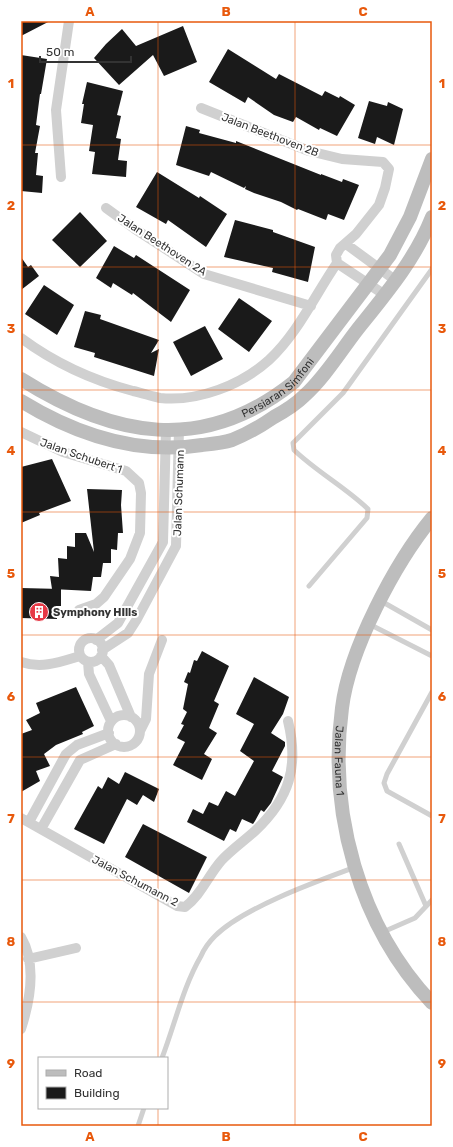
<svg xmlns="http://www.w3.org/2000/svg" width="453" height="1147" font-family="Rubik,sans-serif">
	<rect width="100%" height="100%" fill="#fff"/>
	<!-- building -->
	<path fill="#1a1a1a" d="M21 21H50L21 36Z
		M183 26 197 62 164 76 153 55 119 85 94 58 106 44 122 29 136 46Z
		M228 49 276 79 279 74 322 96 325 91 339 98 340 96 355 105 337 136 320 128 319 130 296 117 293 122 274 115 248 97 245 103 209 82Z
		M21 55 47 59 41 94H40L36 125 40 126 35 153H38L36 175 43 176 42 193 21 191Z
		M87 82 123 91 117 115 121 116 116 138 121 139 118 160 127 161 126 177 92 174 95 152 89 151 93 125 81 123 84 104H82Z
		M369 101 387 106 388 102 403 109 394 145 377 137 375 144 358 138Z
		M186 126 200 130 199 133 236 143V141L321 175V174L342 182 343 179 359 185 344 220 328 214 326 220 298 209 297 210 281 202 254 193 245 189 246 186 244 188 211 172 209 176 176 165Z
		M157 172 199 198 200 196 227 214 206 247 168 220 166 224 136 207Z
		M80 212 107 241 80 267 52 240Z
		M235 220 273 230V232L315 247 308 282 272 272 273 268 224 257Z
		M114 246 134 258 136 255 190 290 171 322 133 293 132 295 113 283 111 288 96 278Z
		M21 257 28 267 31 265 39 276 21 290Z
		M44 285 74 305 57 335 25 314Z
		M239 298 272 321 249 352 218 329Z
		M85 311 101 315 100 319 159 340 151 353 159 349 154 376 94 357 95 353 74 347Z
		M205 326 223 359 191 376 173 342Z
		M52 459 71 501 39 513 40 515 21 523V467Z
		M87 489 122 490 121 505 123 533H118L117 550 111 549V563H103L101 577H93L91 591 52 589 50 576 59 577 58 558 67 559V546L75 547V533H86L94 552Z
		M21 588 61 589V606H56L57 619 21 618Z
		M202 651 229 666 214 701 219 704 209 728 217 733 204 754 212 759 202 780 173 765 185 742 177 738 184 725 181 724 187 712 183 709 188 684 184 682 188 672 190 673 194 660 197 661Z
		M254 677 289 697 283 714 271 733 285 742V746L272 771 283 777 271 803 264 812 261 810 255 821 253 824 242 819 236 832 230 829 224 841 187 822 193 809 203 814 209 802 218 806 226 791 235 796 254 761 240 751 254 724 236 714Z
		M76 687 94 726 82 732 83 734 56 745 44 754 50 766 36 771 40 781 21 792V734L32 730 26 720 40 713 36 703Z
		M125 772 159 789 154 802 143 795 137 805 127 799 104 844 74 829 98 786 102 789 108 777 119 784Z
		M143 824 207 857 189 893 125 857Z"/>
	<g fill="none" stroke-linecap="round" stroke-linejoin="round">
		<!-- lane -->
		<path stroke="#d0d0d0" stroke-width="5" d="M309 586 367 518 368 509C345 487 317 472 294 450L293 443 343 393 432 269
			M381 601 432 630
			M369 624 432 656
			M432 692 387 774 384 783 387 791 432 816
			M399 844 426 906
			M383 932 415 918 432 900
			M162 1058C175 1024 183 987 201 956 204 949 210 941 215 936 243 908 315 882 353 868
			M138 1126 144 1108"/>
		<!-- street -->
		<path stroke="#d0d0d0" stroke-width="10" d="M61 177 56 110 69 21
			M106 208 135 229 204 274 311 306
			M346 244 395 280
			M337 263 385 295
			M21 338C56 364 91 380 133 391 142 393 151 396 160 398 198 402 241 385 269 360 298 333 315 295 337 263L336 255 340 248 356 234 379 205 385 188 389 169 383 162 342 159 309 151 201 108
			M21 432 63 452 126 471 139 483 141 493 140 533 130 559 104 597 96 604 79 610
			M79 650a12 12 0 1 1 24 0a12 12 0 1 1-24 0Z
			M96 640 118 623 163 542 166 430
			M102 650 128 633 137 619 176 546 179 429
			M101 656 109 665 131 717
			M21 662C42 669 60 662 80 656
			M88 662 89 674 111 721
			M108 731a16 16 0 1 1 32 0a16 16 0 1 1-32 0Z
			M140 731 146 719 149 674 162 640
			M21 818 177 906 185 907C201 895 208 876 221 861 231 850 244 841 255 831 290 798 299 766 288 721
			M29 822 66 754 77 745 109 733
			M41 829 80 760 116 744
			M21 937C37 964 30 1001 21 1029
			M28 959 76 948"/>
		<!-- secondary -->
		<g stroke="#bdbdbd" stroke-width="14">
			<path id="s1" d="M21 379C113 437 203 455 294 382L390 255 410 217 432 159"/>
			<path d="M21 401C75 434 138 455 202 445 212 444 223 443 232 440 247 434 261 426 274 417 285 411 295 405 304 396 325 377 340 352 357 330 385 295 415 260 432 217"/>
			<path id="s2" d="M432 518C395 563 349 650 342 708 328 812 359 926 432 1003"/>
		</g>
	</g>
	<!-- grid -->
	<path fill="none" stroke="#e8590c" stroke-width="1" stroke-opacity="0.55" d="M158 21V1058M295 21V1126M21 145H432M21 267H432M21 390H432M21 512H432M21 635H432M21 757H432M21 880H432M21 1002H432M158 1108V1126"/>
	<!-- icons -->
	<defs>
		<symbol id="building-disc" viewBox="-11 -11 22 22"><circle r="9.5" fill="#e63946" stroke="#fff"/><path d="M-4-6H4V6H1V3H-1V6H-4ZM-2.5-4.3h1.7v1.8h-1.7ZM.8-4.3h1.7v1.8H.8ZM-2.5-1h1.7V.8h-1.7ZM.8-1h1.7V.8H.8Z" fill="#fff"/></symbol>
	</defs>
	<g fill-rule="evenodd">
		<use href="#building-disc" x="28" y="601" width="22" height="22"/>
	</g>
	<g text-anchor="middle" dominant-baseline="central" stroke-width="4" stroke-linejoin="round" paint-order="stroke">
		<!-- street labels -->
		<g font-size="11" fill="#333" stroke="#fff">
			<text transform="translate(270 135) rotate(21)">Jalan Beethoven 2B</text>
			<text transform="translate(162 245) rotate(33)">Jalan Beethoven 2A</text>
			<text stroke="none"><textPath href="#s1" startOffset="279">Persiaran Simfoni</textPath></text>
			<text transform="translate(81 456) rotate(19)">Jalan Schubert 1</text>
			<text transform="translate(179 493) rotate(-88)">Jalan Schumann</text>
			<text stroke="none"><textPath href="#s2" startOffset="265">Jalan Fauna 1</textPath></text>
			<text transform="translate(135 881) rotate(28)">Jalan Schumann 2</text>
		</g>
		<!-- poi labels -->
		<g font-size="11" font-weight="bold" fill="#333" stroke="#fff" text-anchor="start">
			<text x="53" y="612">Symphony HIlls</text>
		</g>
	</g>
	<!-- border -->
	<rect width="453" height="1147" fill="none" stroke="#ffffff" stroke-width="44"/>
	<!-- legend -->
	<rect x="38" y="1057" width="130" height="52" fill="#ffffff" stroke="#adadad"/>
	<rect x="46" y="1070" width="20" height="6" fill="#bdbdbd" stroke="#adadad"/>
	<text x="74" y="1077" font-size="12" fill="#333333">Road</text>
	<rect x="46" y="1087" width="20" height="12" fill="#1a1a1a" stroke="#adadad"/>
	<text x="74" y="1097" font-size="12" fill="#333333">Building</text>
	<!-- scale -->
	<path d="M40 56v6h91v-6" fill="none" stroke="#333333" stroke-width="2"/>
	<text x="46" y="56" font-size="12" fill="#333333" stroke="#ffffff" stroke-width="3" paint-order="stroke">50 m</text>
	<rect x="22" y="22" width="409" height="1103" fill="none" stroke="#e8590c" stroke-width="1.5"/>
	<g font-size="13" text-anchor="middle" font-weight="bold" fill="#e8590c">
		<text x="90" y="16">A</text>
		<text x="226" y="16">B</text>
		<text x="363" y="16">C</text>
		<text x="11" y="88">1</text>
		<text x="442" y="88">1</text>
		<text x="11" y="210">2</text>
		<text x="442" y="210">2</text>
		<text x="11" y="333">3</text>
		<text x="442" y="333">3</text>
		<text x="11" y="455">4</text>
		<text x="442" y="455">4</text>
		<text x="11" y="578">5</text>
		<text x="442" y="578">5</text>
		<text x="11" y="701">6</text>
		<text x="442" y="701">6</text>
		<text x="11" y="823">7</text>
		<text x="442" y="823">7</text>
		<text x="11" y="946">8</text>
		<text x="442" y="946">8</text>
		<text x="11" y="1068">9</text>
		<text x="442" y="1068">9</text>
		<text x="90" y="1141">A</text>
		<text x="226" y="1141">B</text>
		<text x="363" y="1141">C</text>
	</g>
</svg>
